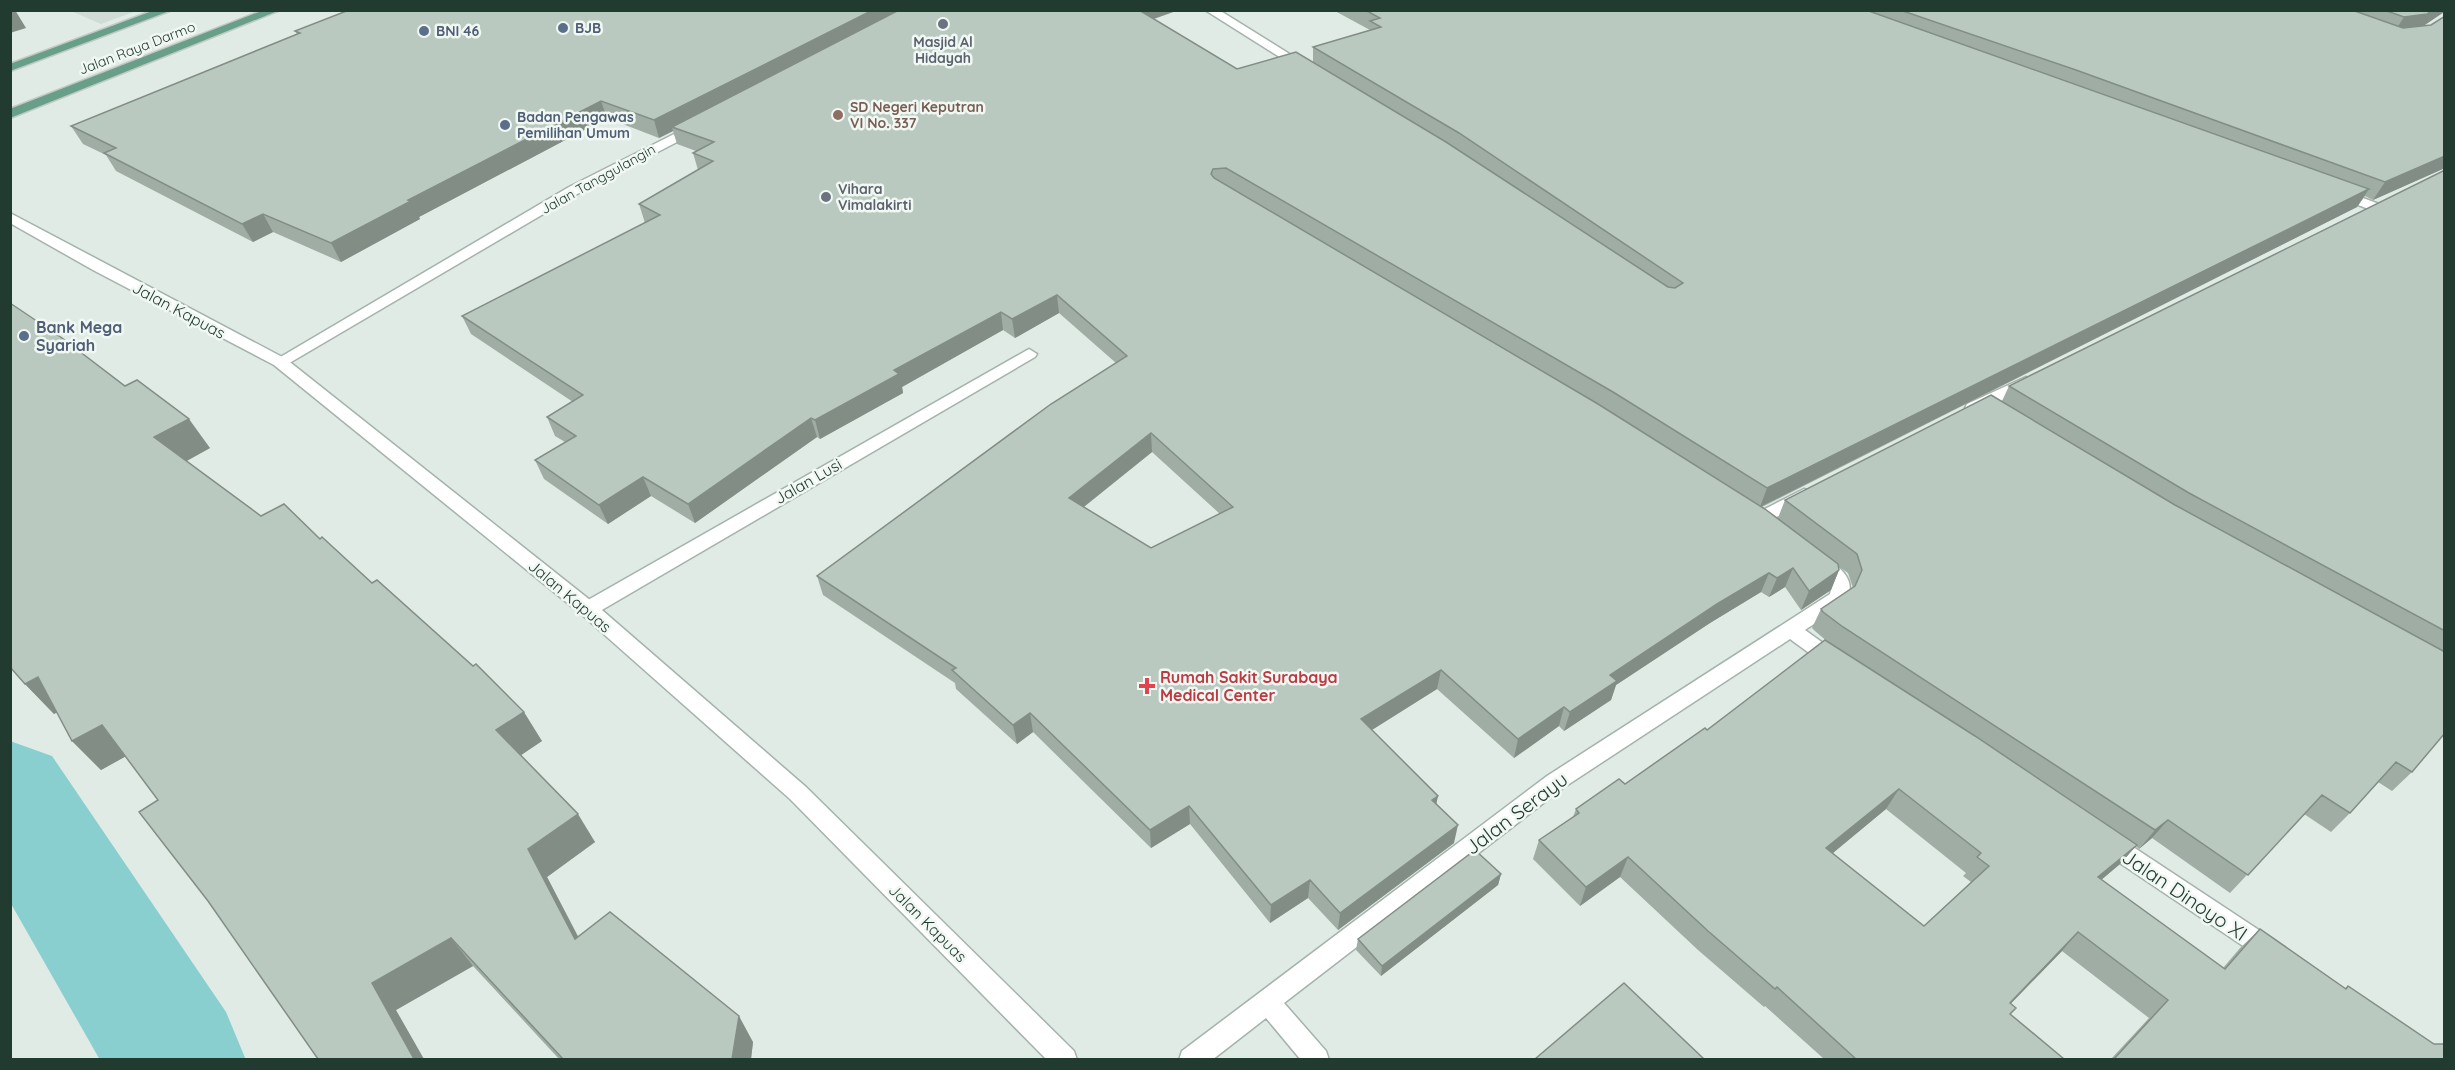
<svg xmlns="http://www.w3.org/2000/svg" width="2455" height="1070" font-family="Quicksand,sans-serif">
	<rect width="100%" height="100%" fill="#e1ebe5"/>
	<!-- built -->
	<path fill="#cfdbd4" d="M71 11H136L101 24Z"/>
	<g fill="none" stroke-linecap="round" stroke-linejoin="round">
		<!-- river -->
		<path fill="#8acfcf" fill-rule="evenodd" d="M10 741 52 756 226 1012 246 1060H100L10 902Z"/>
		<defs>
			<path id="minor" d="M1205 10H1219L1312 68 1310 71H1302Z
				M696 123 700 124 702 127 700 130 579 193 286 365 280 367 272 362 569 187Z
				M2339 189 2379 204 2381 207 2374 211 2334 196 2332 193Z
				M1029 349 1037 354 1035 357 595 614 588 616 581 614 579 609 581 604Z
				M2026 377 2034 382 2032 386 1979 412H1967L1965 408 1967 404Z
				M1804 489 1810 491 1813 495 1810 499 1773 519 1782 529 1779 533C1768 537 1761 530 1755 521L1759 512Z
				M1817 554C1827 557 1837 565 1844 573 1865 600 1823 617 1805 630L1841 656 1844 661 1841 666 1834 669 1827 666 1790 639 1563 788 1284 1003 1326 1051 1329 1060H1301L1266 1018 1212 1060H1179L1182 1051 1547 776 1830 594C1835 577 1815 574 1808 561L1811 556Z
				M2107 832 2115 835 2277 942 2281 950 2277 958 2269 961 2261 958 2099 849 2096 842 2099 835Z"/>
			<path id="tertiary" d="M10 213 286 359 595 604 806 787 1074 1051 1077 1060H1047L790 799 581 614 274 365 93 270 10 223Z"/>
			<path id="primary" d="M155 10H172L10 71V64Z
				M264 10H280L10 118V109Z"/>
		</defs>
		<!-- minor casing -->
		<use href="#minor" stroke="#a4b3ab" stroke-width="3"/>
		<!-- tertiary casing -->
		<use href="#tertiary" stroke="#a4b3ab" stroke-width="3"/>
		<!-- primary casing -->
		<use href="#primary" stroke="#c1c8c5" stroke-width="3"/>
		<!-- minor -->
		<use href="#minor" fill="#fff" fill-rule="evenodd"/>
		<!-- tertiary -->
		<use href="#tertiary" fill="#fff" fill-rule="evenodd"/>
		<!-- primary -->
		<use href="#primary" fill="#679f88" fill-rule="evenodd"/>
	</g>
	<!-- wall -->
	<path fill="#9fada5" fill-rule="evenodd" d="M1333 10H2445V14L2444 12 2423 26 2431 25 2445 16V168L2373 200 2365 196 2357 207 1762 507 1778 518 1785 500 2002 401 2009 386 2445 170V733L2412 772 2392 791 2378 782 2350 813 2331 832 2304 814 2230 893 2152 838 2139 849 2136 846 2120 864 2101 880 2223 968 2240 948 2260 929 2345 988 2348 986 2445 1059H2111L2149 1018 2062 951 2011 1003 2010 1015 2064 1059H1824L1765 1006 1764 1007 1698 950 1620 877 1580 906 1533 859 1539 840 1573 817 1576 809 1625 784 1707 730 1829 643 1815 631 1812 628 1821 609 1853 588 1848 573 1838 566 1839 570 1831 590 1801 610 1785 587 1769 597 1761 592 1710 623 1616 685 1611 700 1564 731 1559 726 1514 758 1437 689 1372 730 1438 796 1436 804 1454 843 1338 930 1308 898 1270 923 1190 824 1151 848 1033 732 1017 744 956 689 955 683 823 595 817 576 1116 363 1059 313 1015 338 1003 330 902 387 903 393 820 439 817 437 695 523 651 496 608 524 544 479 535 460 565 442 555 436 547 417 573 402 471 334 462 316 645 223 639 204 698 170 693 153 696 151 677 144 673 131 659 138 607 118 419 217 420 219 341 262 273 232 253 242 116 171 106 155 83 144 71 126 297 34 295 31 1153 19 1237 69 1313 62V47L1370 30ZM1152 452 1220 514 1151 548 1084 507ZM1886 809 1966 873 1963 876 1971 882 1924 926 1832 853Z
		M125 386 210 448 186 461 261 516 320 539 542 741 520 755 595 842 547 877 578 936 753 1042 751 1059H559L473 966 396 1010 158 800 126 756 101 770 72 741 57 712 54 714 25 684Z
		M1501 874 1498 885 1381 976 1356 950 1358 939Z"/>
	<!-- shaded-wall -->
	<path fill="#828d86" d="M10 10H15L26 28 10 33Z
		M873 10H908L672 127 673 131 659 138 654 120Z
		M1136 10H1179L1137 25Z
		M2432 10H2445L2444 12 2416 31 2393 34 2404 17Z
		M601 101 607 118 419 217 420 219 341 262 331 243 408 200Z
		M2445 156V168L2373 200 2385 182Z
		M2369 189 2357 207 1760 507 1767 488Z
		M263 214 273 232 253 242 242 224Z
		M1057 295 1059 313 1015 338 1012 319Z
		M1001 312 1003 330 902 387 903 393 820 439 815 420 894 370Z
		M811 418 817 437 695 523 688 504Z
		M189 419 210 448 176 467 154 437Z
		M1151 433 1152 452 1071 517 1069 498Z
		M643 477 651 496 608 524 599 505Z
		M1793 568 1785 587 1769 597 1777 578Z
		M1839 570 1831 590 1801 610 1809 591Z
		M1769 573 1761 592 1710 623 1616 685 1611 700 1564 731 1570 712 1610 675 1717 604Z
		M1441 670 1437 689 1359 738 1361 719Z
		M38 677 67 707 54 714 25 684Z
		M1564 707 1559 726 1514 758 1518 739Z
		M524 712 542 741 514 760 496 730Z
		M1030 713 1033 732 1017 744 1013 725Z
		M102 725 130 754 101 770 72 741Z
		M1899 789 1886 809 1815 868 1826 848Z
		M1438 796 1434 815 1432 800Z
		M1189 806 1190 824 1151 848 1150 830Z
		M578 814 595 842 547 877 593 966 575 939 528 849Z
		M2168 820 2152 838 2139 849 2155 830Z
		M1458 825 1454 843 1338 930 1340 913Z
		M2137 845 2120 864 2081 897 2098 877Z
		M1628 857 1620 877 1580 906 1586 887Z
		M1501 874 1498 885 1381 976 1382 966Z
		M1310 880 1308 898 1270 923 1271 905Z
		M2078 932 2062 951 1994 1021 2010 1003Z
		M451 938 473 966 396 1010 424 1059H414L372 983Z
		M739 1016 753 1042 751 1059H732Z"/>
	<!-- building -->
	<path fill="#b9c9c0" stroke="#828d86" stroke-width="1.5" fill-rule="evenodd" d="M349 10H873L654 120 601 101 408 200 411 201 331 243 263 214 242 224 104 153 116 148 71 126 300 33 295 31Z
		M899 10H1139L1237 69 1296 52 1446 142 1668 287 1675 288 1683 283 1459 133 1313 47 1381 27 1370 21 1380 18 1365 10H1866L2369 189 1767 488 1613 392 1226 168 1213 169 1211 174 1214 178 1598 404 1765 509 1838 564 1839 570 1809 591 1793 568 1777 578 1769 573 1717 604 1610 675 1617 681 1570 712 1564 707 1518 739 1441 670 1361 719 1438 796 1432 800 1458 825 1340 913 1310 880 1271 905 1189 806 1150 830 1030 713 1013 725 952 670 956 668 817 576 1051 404 1127 356 1057 295 1012 319 1001 312 894 370 899 374 815 420 811 418 688 504 643 477 599 505 535 460 576 436 547 417 583 395 462 316 660 215 639 204 713 161 693 153 714 142 672 127ZM1151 433 1233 507 1151 548 1069 498Z
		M1900 10H2352L2403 28 2431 25 2445 16V156L2385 182 2076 70Z
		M2384 10H2432L2427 14 2404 17Z
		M2445 170V631L2189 493 2009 386Z
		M10 303 62 338 125 386 137 380 189 419 154 437 261 516 284 504 320 539 322 537 372 583 377 580 473 666 476 664 524 712 496 730 578 814 528 849 575 939 610 912 739 1016 732 1059H563L451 938 372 983 414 1059H318L208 901 139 812 158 800 102 725 72 741 38 677 25 684 10 667Z
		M1991 395 2175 505 2445 652V733L2412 772 2396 762 2350 813 2322 795 2248 875 2168 820 2155 830 1843 627 1823 612 1821 609 1855 586 1862 570 1857 554 1785 500Z
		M1825 640 1975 736 2137 845 2098 877 2225 969 2260 929 2346 989 2348 986 2434 1044H2445V1059H2114L2168 1000 2078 932 2010 1003 2016 1008 2010 1014 2064 1059H1856L1777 987 1775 989 1708 931 1628 857 1586 887 1539 840 1579 813 1576 809 1619 779 1625 784 1705 728 1707 730ZM1899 789 1981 853 1977 857 1989 866 1924 926 1826 848Z
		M1475 850 1501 874 1382 966 1358 939Z
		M1624 983 1704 1059H1535Z"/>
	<!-- markers -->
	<g fill="#6b7280" stroke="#f1f8f3" stroke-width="2">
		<circle cx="943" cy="24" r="6"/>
		<circle cx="826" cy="197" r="6"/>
	</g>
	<g fill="#5c6f8a" stroke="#f1f8f3" stroke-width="2">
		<circle cx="563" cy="28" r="6"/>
		<circle cx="424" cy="31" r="6"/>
		<circle cx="505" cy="125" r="6"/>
		<circle cx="24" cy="336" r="6"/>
	</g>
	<circle fill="#8d6e63" stroke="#f1f8f3" stroke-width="2" cx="838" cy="115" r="6"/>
	<path fill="#e0444e" stroke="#f1f8f3" stroke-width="2" d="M1144 677h6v6h6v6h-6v6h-6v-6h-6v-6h6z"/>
	<g text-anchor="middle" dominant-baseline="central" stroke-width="5" stroke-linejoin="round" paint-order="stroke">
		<!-- far-service labels -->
		<g font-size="14" font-weight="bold" fill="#4e5e75" stroke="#f1f8f3" text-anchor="start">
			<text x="575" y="28">BJB</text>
			<text x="436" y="31">BNI 46</text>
			<text x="517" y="117">Badan Pengawas<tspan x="517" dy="16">Pemilihan Umum</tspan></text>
		</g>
		<!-- far-worship labels -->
		<g font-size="14" font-weight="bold" fill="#5b616d" stroke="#f1f8f3">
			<text x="943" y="42">Masjid Al<tspan x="943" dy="16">Hidayah</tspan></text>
			<text x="838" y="189" text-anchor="start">Vihara<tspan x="838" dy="16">Vimalakirti</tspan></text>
		</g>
		<!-- far-street labels -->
		<g font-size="14" fill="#223b30" stroke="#f1f8f3">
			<text transform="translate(137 48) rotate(-21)">Jalan Raya Darmo</text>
			<text transform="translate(598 179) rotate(-29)">Jalan Tanggulangin</text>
		</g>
		<!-- far-education labels -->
		<g font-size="14" font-weight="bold" fill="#785e54" stroke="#f1f8f3" text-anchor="start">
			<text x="850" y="107">SD Negeri Keputran<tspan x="850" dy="16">VI No. 337</tspan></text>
		</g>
		<!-- street labels -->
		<g font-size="16" fill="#223b30" stroke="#f1f8f3">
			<text transform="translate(179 310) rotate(28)">Jalan Kapuas</text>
			<text transform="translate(808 481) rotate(-30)">Jalan Lusi</text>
			<text transform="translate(570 596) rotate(40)">Jalan Kapuas</text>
			<text transform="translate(928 923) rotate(45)">Jalan Kapuas</text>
		</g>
		<!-- service labels -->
		<g font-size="16" font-weight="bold" fill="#4e5e75" stroke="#f1f8f3" text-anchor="start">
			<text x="36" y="327">Bank Mega<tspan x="36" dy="18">Syariah</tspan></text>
		</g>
		<!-- health labels -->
		<g font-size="16" font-weight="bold" fill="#be3a42" stroke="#f1f8f3" text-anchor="start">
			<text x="1160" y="677">Rumah Sakit Surabaya<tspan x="1160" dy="18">Medical Center</tspan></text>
		</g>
		<!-- near-street labels -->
		<g font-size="20" fill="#223b30" stroke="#f1f8f3">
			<text transform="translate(1516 813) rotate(-37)">Jalan Serayu</text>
			<text transform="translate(2185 895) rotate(34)">Jalan Dinoyo XI</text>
		</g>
	</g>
	<!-- border -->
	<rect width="2455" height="1070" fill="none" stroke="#223b30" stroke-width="24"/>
</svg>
